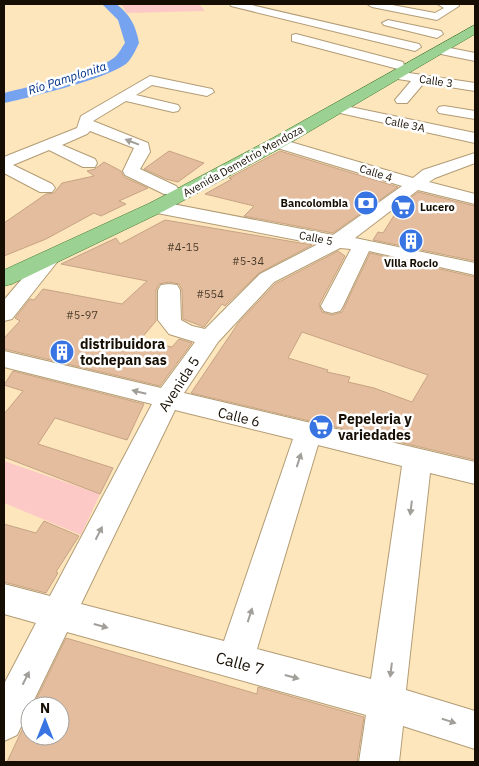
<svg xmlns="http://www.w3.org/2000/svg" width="479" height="766" font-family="'IBM Plex Sans',sans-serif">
	<rect width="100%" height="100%" fill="#fee6bc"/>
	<!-- green -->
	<path fill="#fdc9c7" d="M121 4H199L205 11 127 13Z
		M4 461 100 494 81 535 4 503Z"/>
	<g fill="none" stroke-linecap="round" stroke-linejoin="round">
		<!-- river -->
		<path fill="#76a3f0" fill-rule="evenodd" d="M102 4H116C130 14 136 26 139 43 136 49 132 58 127 63 110 78 28 98 4 103V93C27 87 101 71 116 56 119 53 122 47 125 43L118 20Z"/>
	</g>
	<!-- building -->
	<path fill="#e3bd9e" stroke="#c7a385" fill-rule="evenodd" d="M169 151 204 163 178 182 166 179 144 169Z
		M280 151 398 187 333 233 244 216 254 206 205 194 232 179 229 178Z
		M104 162 121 171 124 177 148 188 119 201 126 204 101 216 94 213 46 239 4 256V223L46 194 54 193 62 183 94 176 87 171 95 169Z
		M418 192 475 206V261L373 240 378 232 383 233 400 206Z
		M165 220 312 245 259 273 225 306 222 304 204 327 183 319 182 290 179 284 169 282 159 284 156 290V321L140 340 172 347 179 339 192 343 160 386 4 349V338L20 321 15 318 30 299 34 300 43 289 122 304 147 281 61 264 116 238 120 244Z
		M338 251 345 256 319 305 322 312 332 315 342 312 370 253 475 277V460L191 393 239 322 275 284ZM302 332 428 375 412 402 374 388 348 382 350 377 327 372 328 370 288 358Z
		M13 371 144 404 127 440 55 418 38 444 113 468 100 494 4 457V414L23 391 4 385Z
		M44 521 79 536 56 572 58 573 46 593 4 582V524L36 533Z
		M66 638 257 694 258 687 364 717 357 762H7L30 713V736H60V706H33Z"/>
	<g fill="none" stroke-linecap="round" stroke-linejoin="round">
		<defs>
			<path id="minor" d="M230 4H247L419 44 421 47 415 51 231 6Z
				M367 4H387L435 13 444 8 437 4H458L459 6 437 20 372 7Z
				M388 20 441 31 443 34 437 38 384 25 382 23Z
				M296 34 403 62 404 65 398 69 292 41V35Z
				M440 46 475 53V61L436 53 434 50Z
				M396 71 475 83V91L424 83 407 103H397L395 100 411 81 391 78 389 75Z
				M150 76 212 89 214 92 207 96 152 85 136 95 178 105 180 108 178 111 173 112 126 101 93 121 148 143 150 152 140 169 176 186 179 190 176 194H164L125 175 123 171 134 148 90 131 87 134 62 145 95 159 97 163 95 167H83L49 150 13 165 52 184 55 188 52 192H40L4 173V157L77 128 81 116Z
				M336 104 475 133V143L331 111 329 108Z
				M444 106 475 111V119L439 113 437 110 439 107Z
				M277 138 413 178 423 170 475 153V163L435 178 429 182 475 194V204L418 190 355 238 475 263V275L369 251 343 306 340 311 332 313 324 311 321 306 351 249 340 248 274 282 218 342 184 393 475 462V484L430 473 406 690 475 711V749L403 726 399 762H359L366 715 67 632 17 735 4 741V684L36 623 4 614V584L50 596 152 404 4 367V351L161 388 195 342 169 334 158 320V290L161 285 169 284 177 285 180 290 181 320 192 326 205 329 260 274 318 244 157 213 151 211 148 207 151 203 157 201 333 235 402 186 271 146 269 143ZM175 410 293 439 224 641 81 604ZM318 445 402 466 371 679 257 649Z
				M51 251 58 253 61 257 12 319 4 321V300L44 253Z"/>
			<path id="major" d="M475 25V34L283 147 164 211 12 284 4 286V270L150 203 271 139Z"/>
		</defs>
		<!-- minor casing -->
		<use href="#minor" stroke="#b29c75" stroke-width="2"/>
		<!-- major casing -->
		<use href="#major" stroke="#417931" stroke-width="1"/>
		<!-- minor -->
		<use href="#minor" fill="#fff" fill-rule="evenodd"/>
		<!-- major -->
		<use href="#major" fill="#9bd192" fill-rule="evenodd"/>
	</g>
	<!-- one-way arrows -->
	<defs><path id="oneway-solid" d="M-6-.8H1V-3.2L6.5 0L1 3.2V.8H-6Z" transform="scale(1.25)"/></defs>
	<g fill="#a29f9a">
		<use href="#oneway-solid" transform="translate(132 142) rotate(-159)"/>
		<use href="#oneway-solid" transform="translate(139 392) rotate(-166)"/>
		<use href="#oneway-solid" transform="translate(299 460) rotate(-72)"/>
		<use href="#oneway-solid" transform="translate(411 508) rotate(97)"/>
		<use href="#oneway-solid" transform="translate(99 533) rotate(-63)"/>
		<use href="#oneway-solid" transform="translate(250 615) rotate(-72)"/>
		<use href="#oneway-solid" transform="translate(101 626) rotate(15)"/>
		<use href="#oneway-solid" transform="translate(391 670) rotate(97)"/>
		<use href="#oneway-solid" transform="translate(292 677) rotate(15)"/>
		<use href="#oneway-solid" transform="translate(26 678) rotate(-63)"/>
		<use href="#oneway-solid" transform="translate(449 721) rotate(18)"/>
	</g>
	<!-- icons -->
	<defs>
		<symbol id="bank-disc" viewBox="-11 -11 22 22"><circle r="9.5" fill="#3875e3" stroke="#fff"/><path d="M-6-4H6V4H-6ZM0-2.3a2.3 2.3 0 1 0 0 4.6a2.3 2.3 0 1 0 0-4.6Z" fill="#fff"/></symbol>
		<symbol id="supermarket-disc" viewBox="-11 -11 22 22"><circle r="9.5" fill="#3875e3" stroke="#fff"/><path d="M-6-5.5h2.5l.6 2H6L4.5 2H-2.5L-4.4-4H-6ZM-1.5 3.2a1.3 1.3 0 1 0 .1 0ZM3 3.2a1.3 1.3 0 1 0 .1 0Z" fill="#fff"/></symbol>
		<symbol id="building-disc" viewBox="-11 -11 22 22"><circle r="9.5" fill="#3875e3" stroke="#fff"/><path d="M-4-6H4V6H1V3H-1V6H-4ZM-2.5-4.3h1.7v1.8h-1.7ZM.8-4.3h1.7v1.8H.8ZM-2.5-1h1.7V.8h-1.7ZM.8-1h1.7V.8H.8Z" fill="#fff"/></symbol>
	</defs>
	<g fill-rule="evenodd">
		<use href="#bank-disc" x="352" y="189" width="28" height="28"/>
		<use href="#supermarket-disc" x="389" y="193" width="28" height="28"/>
		<use href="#building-disc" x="397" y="227" width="28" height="28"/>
		<use href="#building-disc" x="48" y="338" width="28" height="28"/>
		<use href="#supermarket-disc" x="307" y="413" width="28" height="28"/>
	</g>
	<g text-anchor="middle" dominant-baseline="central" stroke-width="5" stroke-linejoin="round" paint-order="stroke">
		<!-- far-street labels -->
		<g font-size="11" fill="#160e02" stroke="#fff">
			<text transform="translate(436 81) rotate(8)">Calle 3</text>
			<text transform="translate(405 124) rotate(12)">Calle 3A</text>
			<text transform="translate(243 161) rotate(-29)">Avenida Demetrio Mendoza</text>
			<text transform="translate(376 173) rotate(17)">Calle 4</text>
			<text transform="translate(316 238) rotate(11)">Calle 5</text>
		</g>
		<!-- far-poi labels -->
		<g font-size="11" font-weight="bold" fill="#160e02" stroke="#fff" text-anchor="end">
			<text x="348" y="203">Bancolombia</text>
			<text x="420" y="207" text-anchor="start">Lucero</text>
			<text x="411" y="263" text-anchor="middle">Villa Rocio</text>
		</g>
		<!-- number labels -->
		<g font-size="11" fill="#493a29">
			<text x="183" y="247">#4-15</text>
			<text x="248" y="261">#5-34</text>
			<text x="210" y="294">#554</text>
			<text x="82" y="315">#5-97</text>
		</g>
		<!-- far-water labels -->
		<g font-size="12" font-style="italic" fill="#003289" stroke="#fff">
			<text transform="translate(67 78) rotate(-18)">Río Pamplonita</text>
		</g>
		<!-- poi labels -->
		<g font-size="14" font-weight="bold" fill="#160e02" stroke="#fff" text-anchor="start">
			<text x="80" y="344">distribuidora<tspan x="80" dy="16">tochepan sas</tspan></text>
			<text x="338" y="419">Pepeleria y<tspan x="338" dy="16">variedades</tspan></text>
		</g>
		<!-- street labels -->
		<g font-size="14" fill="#160e02" stroke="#fff">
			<text transform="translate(179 384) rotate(-57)">Avenida 5</text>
			<text transform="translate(239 417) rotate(14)">Calle 6</text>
		</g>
		<!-- near-street labels -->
		<g font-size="16" fill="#160e02" stroke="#fff">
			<text transform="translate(240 663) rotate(15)">Calle 7</text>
		</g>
	</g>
	<!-- border -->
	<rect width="479" height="766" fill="none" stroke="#160e02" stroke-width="10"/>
	<!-- north arrow -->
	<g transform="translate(45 721)"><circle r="24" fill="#ffffff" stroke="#a29f9a"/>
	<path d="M0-4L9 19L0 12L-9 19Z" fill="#3875e3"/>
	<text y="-8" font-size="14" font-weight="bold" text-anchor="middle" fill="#160e02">N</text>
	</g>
</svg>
